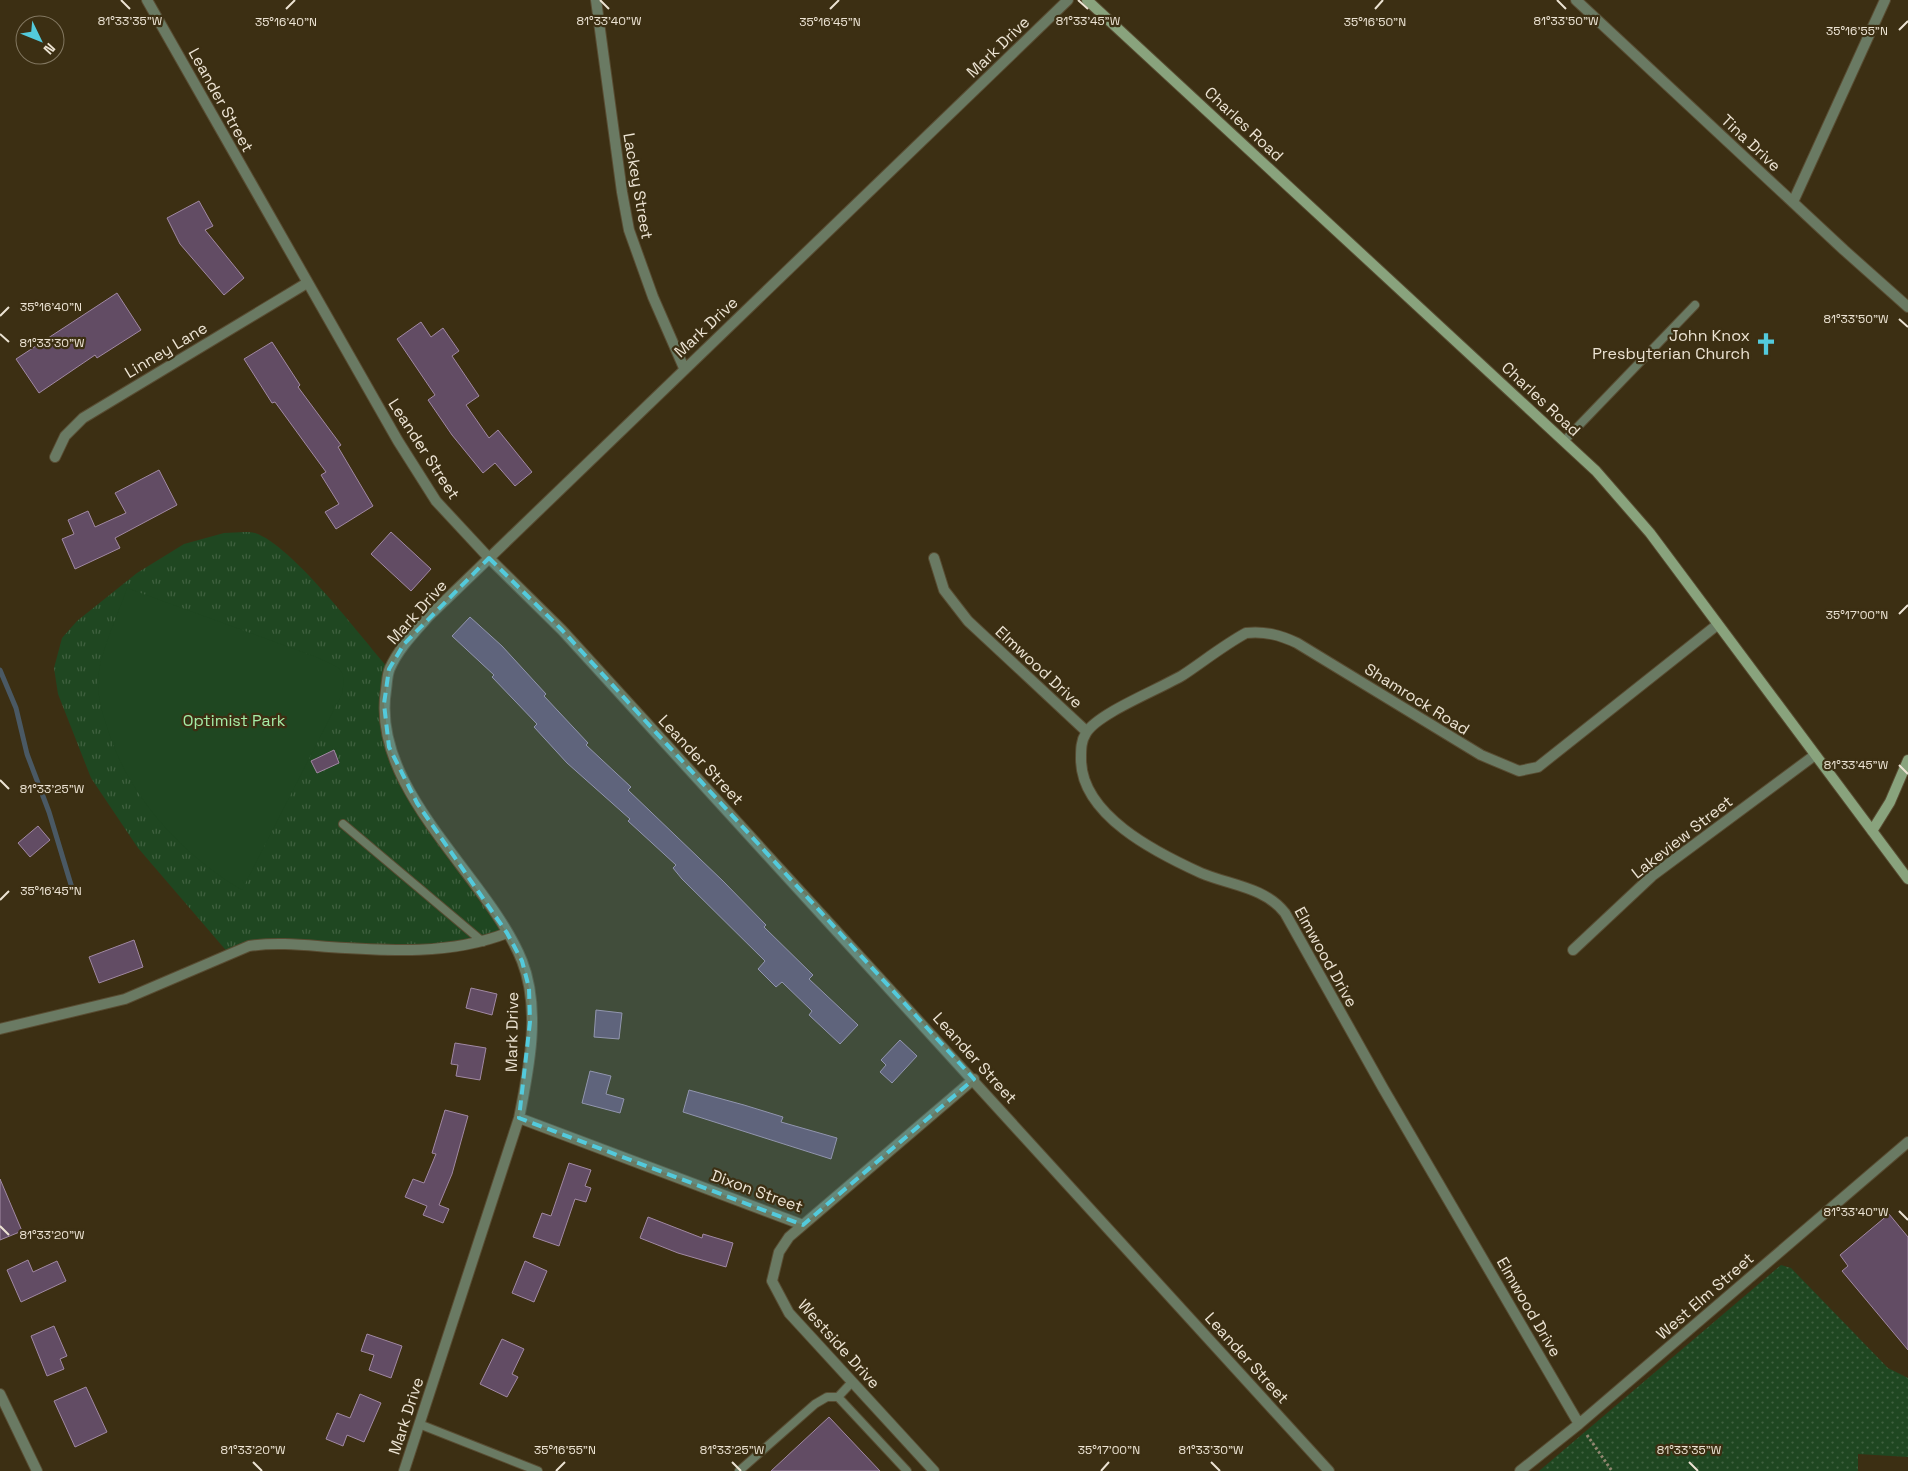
<svg xmlns="http://www.w3.org/2000/svg" width="1908" height="1471" font-family="'Space Grotesk',sans-serif">
	<defs>
		<pattern id="grass-dots" width="8" height="8" patternUnits="userSpaceOnUse" patternTransform="scale(1.25)"><rect width="8" height="8" fill="#1f4721"/><path d="M2 2h.1M6 6h.1" fill="none" stroke="#406140" stroke-width="1.8" stroke-linecap="round"/></pattern>
		<pattern id="park-tufts" width="24" height="20" patternUnits="userSpaceOnUse" patternTransform="scale(1.25)"><rect width="24" height="20" fill="#1f4721"/><path d="M3 7l-1-3M5 7V3M7 7l1-3M15 17l-1-3M17 17v-4M19 17l1-3" fill="none" stroke="#406140"/></pattern>
	</defs>
	<rect width="100%" height="100%" fill="#3c2f13"/>
	<!-- grass -->
	<path fill="url(#grass-dots)" d="M1781 1265 1791 1268 1888 1368 1908 1378V1457L1858 1454V1471H1539Z"/>
	<!-- park -->
	<path fill="url(#park-tufts)" d="M224 533C234 533 246 531 255 533 292 545 361 637 389 669L385 729 417 803 507 933 452 948 269 943 230 955 138 848 91 778 58 694 54 668 62 638 77 621 137 573 184 544Z"/>
	<!-- pitch -->
	<path fill="#1f4721" d="M127 588 316 657C339 668 347 666 342 694L242 890C181 854 128 796 107 727 101 709 96 691 99 671 103 647 119 612 127 588Z"/>
	<g fill="none" stroke-linecap="round" stroke-linejoin="round">
		<!-- stream -->
		<path stroke="#4a5964" stroke-width="5" d="M0 670 16 708 27 754 49 812 72 888"/>
	</g>
	<!-- building -->
	<path fill="#624c64" stroke="#a189a3" d="M199 201 213 226 205 230 244 278 224 295 180 244 167 218Z
		M117 293 141 330 97 358 95 355 39 393 16 359Z
		M421 322 431 337 443 328 459 351 452 356 479 396 466 405 489 438 498 430 532 472 515 486 495 463 483 473 452 435 428 400 435 395 397 339Z
		M272 342 300 385 298 387 341 445 338 447 373 506 336 529 325 512 339 504 321 475 326 472 275 402 272 403 244 359Z
		M159 470 177 505 115 538 120 548 75 569 62 539 74 534 68 520 88 511 95 527 126 513 115 493Z
		M391 532 431 569 411 591 371 554Z
		M470 617 502 646 546 694 544 696 588 743 586 745 631 787 628 790 723 881 766 925 764 927 813 975 809 979 858 1025 840 1044 809 1015 812 1011 782 982 776 987 758 969 765 961 682 879 673 868 676 865 628 821 630 819 567 763 534 727 537 724 492 677 494 675 452 636Z
		M334 750 339 763 317 773 311 761Z
		M38 826 50 840 30 857 18 843Z
		M134 940 143 967 99 983 89 957Z
		M471 988 497 994 492 1015 466 1008Z
		M596 1010 622 1013 619 1039 594 1037Z
		M900 1040 917 1056 892 1083 880 1072 886 1065 881 1060Z
		M455 1043 486 1048 480 1080 456 1076 458 1065 451 1064Z
		M590 1071 611 1076 606 1094 624 1099 620 1113 582 1103Z
		M689 1090 744 1105 783 1117 781 1122 837 1138 831 1159 683 1112Z
		M445 1110 468 1116 452 1174 439 1205 449 1209 443 1223 423 1215 427 1206 405 1197 413 1179 424 1183 436 1154 432 1153Z
		M569 1163 591 1170 585 1186 591 1188 586 1202 575 1199 559 1246 533 1237 542 1213 551 1216Z
		M0 1179 22 1231 0 1240Z
		M1889 1214 1908 1237V1350L1842 1271 1848 1266 1840 1255Z
		M648 1217 702 1238 703 1234 733 1243 726 1267 678 1253 640 1238Z
		M28 1260 33 1272 57 1261 66 1281 21 1302 7 1270Z
		M525 1261 547 1271 534 1302 512 1293Z
		M54 1326 67 1356 60 1359 64 1369 47 1376 31 1336Z
		M367 1334 402 1346 391 1378 369 1370 374 1355 361 1351Z
		M502 1339 524 1349 512 1374 518 1377 507 1397 480 1384Z
		M86 1387 107 1432 75 1447 54 1401Z
		M360 1394 381 1403 364 1442 347 1435 343 1446 326 1439 337 1413 350 1418Z
		M829 1417 880 1471H771Z"/>
	<g fill="none" stroke-linecap="round" stroke-linejoin="round">
		<defs>
			<path id="lane" d="M1564 441 1695 305
				M343 824 483 942
				M838 1397 852 1382
				M419 1424 538 1471
				M739 1471 815 1404 827 1397H838L907 1471"/>
			<path id="street" d="M147 0 398 441 436 501 489 558 562 630 1329 1471
				M596 0 622 192 629 230 653 297 684 368
				M1576 0 1844 250 1908 307
				M1793 202 1885 0
				M55 457 65 436 83 418 307 283
				M934 558 944 590 968 621 1086 731
				M1573 950 1652 876 1815 755
				M0 1029 125 999 249 946C276 942 303 945 329 947 389 951 451 955 507 933
				M519 1118 803 1225 974 1079
				M803 1225 789 1237 779 1252 772 1281 789 1313 934 1471
				M0 1394 37 1471
				M1579 1424 1383 1088 1285 913C1265 887 1229 885 1201 873 1157 853 1080 815 1081 758 1081 749 1081 741 1086 733 1098 713 1160 689 1183 675 1204 661 1224 645 1246 633 1265 631 1280 635 1297 643L1481 755 1519 771 1538 767 1717 625
				M404 1471 519 1118C529 1069 541 1009 522 961 488 876 370 790 386 690 387 683 387 674 390 668 399 648 414 633 428 617L1068 0
				M1520 1471 1579 1424 1908 1142"/>
			<path id="secondary" d="M1087 0 1596 471 1650 533 1908 879
				M1872 831 1890 802 1908 760"/>
		</defs>
		<!-- lane casing -->
		<use href="#lane" stroke="#584c32" stroke-width="10"/>
		<!-- street casing -->
		<use href="#street" stroke="#584c32" stroke-width="12"/>
		<!-- secondary casing -->
		<use href="#secondary" stroke="#584c32" stroke-width="12"/>
		<!-- path -->
		<path stroke="#918670" stroke-width="3" stroke-dasharray="2.5 2.5" stroke-linecap="butt" d="M1587 1435 1612 1471"/>
		<!-- lane -->
		<use href="#lane" stroke="#6a7a63" stroke-width="8"/>
		<!-- street -->
		<use href="#street" stroke="#6a7a63" stroke-width="10"/>
		<!-- secondary -->
		<use href="#secondary" stroke="#89a37d" stroke-width="10"/>
	</g>
	<!-- marked area -->
	<path fill="#53cadc" fill-opacity="0.2" stroke="#53cadc" stroke-width="4" stroke-dasharray="10 6" stroke-linejoin="round" d="M489 558 562 630 974 1079 803 1225 519 1118 530 1022 529 988 522 961 507 933 417 803 389 747 384 704 389 669 404 644Z"/>
	<!-- ticks -->
	<path fill="none" stroke="#ece3d3" stroke-width="2" d="M121 0 130 9M600 0 609 9M1078 0 1088 9M1557 0 1566 9M286 9 295 0M830 9 839 0M1375 9 1383 0M1899 30 1908 21M0 316 9 307M1899 319 1908 327M0 334 9 342M1899 614 1908 605M1899 765 1908 774M0 780 9 789M0 900 9 891M1899 1211 1908 1220M0 1226 9 1235M253 1462 262 1471M732 1462 741 1471M1211 1462 1220 1471M1689 1462 1698 1471M556 1471 565 1462M1101 1471 1109 1462"/>
	<!-- icons -->
	<defs>
		<symbol id="church-bare" viewBox="-9 -9 18 18"><path d="M-1.2-6h2.4v3.5h3.3v2.4h-3.3V6h-2.4V-.1h-3.3v-2.4h3.3Z" fill="#53cadc" stroke="#3c2f13" stroke-width="2.5" paint-order="stroke"/></symbol>
	</defs>
	<g fill-rule="evenodd">
		<use href="#church-bare" x="1750" y="328" width="32" height="32"/>
	</g>
	<g text-anchor="middle" dominant-baseline="central" stroke-width="4.5" stroke-linejoin="round" paint-order="stroke">
		<!-- street labels -->
		<g font-size="16" fill="#ece3d3" stroke="#3c2f13">
			<text transform="translate(998 47) rotate(-44)">Mark Drive</text>
			<text transform="translate(221 100) rotate(61)">Leander Street</text>
			<text transform="translate(1244 124) rotate(43)">Charles Road</text>
			<text transform="translate(1751 143) rotate(43)">Tina Drive</text>
			<text transform="translate(638 186) rotate(80)">Lackey Street</text>
			<text transform="translate(706 327) rotate(-43)">Mark Drive</text>
			<text transform="translate(166 350) rotate(-31)">Linney Lane</text>
			<text transform="translate(1541 399) rotate(43)">Charles Road</text>
			<text transform="translate(424 449) rotate(57)">Leander Street</text>
			<text transform="translate(417 612) rotate(-48)">Mark Drive</text>
			<text transform="translate(1039 667) rotate(43)">Elmwood Drive</text>
			<text transform="translate(1417 699) rotate(32)">Shamrock Road</text>
			<text transform="translate(701 760) rotate(47)">Leander Street</text>
			<text transform="translate(1682 837) rotate(-38)">Lakeview Street</text>
			<text transform="translate(1326 957) rotate(61)">Elmwood Drive</text>
			<text transform="translate(512 1032) rotate(-89)">Mark Drive</text>
			<text transform="translate(975 1058) rotate(48)">Leander Street</text>
			<text transform="translate(757 1191) rotate(20)">Dixon Street</text>
			<text transform="translate(1705 1296) rotate(-41)">West Elm Street</text>
			<text transform="translate(1529 1307) rotate(60)">Elmwood Drive</text>
			<text transform="translate(839 1344) rotate(48)">Westside Drive</text>
			<text transform="translate(1247 1358) rotate(48)">Leander Street</text>
			<text transform="translate(406 1416) rotate(-72)">Mark Drive</text>
		</g>
		<!-- poi labels -->
		<g font-size="16" fill="#ece3d3" stroke="#3c2f13" text-anchor="end">
			<text x="1750" y="335">John Knox<tspan x="1750" dy="18">Presbyterian Church</tspan></text>
		</g>
		<!-- park labels -->
		<g font-size="16" fill="#a5eca6" stroke="#3c2f13">
			<text x="234" y="720">Optimist Park</text>
		</g>
	</g>
	<g font-size="12" text-anchor="middle" fill="#ece3d3" stroke="#3c2f13" stroke-width="4.5" stroke-linejoin="round" paint-order="stroke">
		<text x="130" y="25">81°33'35"W</text>
		<text x="609" y="25">81°33'40"W</text>
		<text x="1088" y="25">81°33'45"W</text>
		<text x="1566" y="25">81°33'50"W</text>
		<text x="286" y="26">35°16'40"N</text>
		<text x="830" y="26">35°16'45"N</text>
		<text x="1375" y="26">35°16'50"N</text>
		<text x="1857" y="35">35°16'55"N</text>
		<text x="51" y="311">35°16'40"N</text>
		<text x="1856" y="323">81°33'50"W</text>
		<text x="52" y="347">81°33'30"W</text>
		<text x="1857" y="619">35°17'00"N</text>
		<text x="1856" y="769">81°33'45"W</text>
		<text x="52" y="793">81°33'25"W</text>
		<text x="51" y="895">35°16'45"N</text>
		<text x="1856" y="1216">81°33'40"W</text>
		<text x="52" y="1239">81°33'20"W</text>
		<text x="565" y="1454">35°16'55"N</text>
		<text x="1109" y="1454">35°17'00"N</text>
		<text x="253" y="1454">81°33'20"W</text>
		<text x="732" y="1454">81°33'25"W</text>
		<text x="1211" y="1454">81°33'30"W</text>
		<text x="1689" y="1454">81°33'35"W</text>
	</g>
	<!-- north arrow -->
	<g transform="translate(40 40) rotate(133)"><circle r="24" fill="#3c2f13" stroke="#827760"/>
	<path d="M0-4L9 19L0 12L-9 19Z" fill="#53cadc"/>
	<text y="-8" font-size="14" font-weight="bold" text-anchor="middle" fill="#ece3d3">N</text>
	</g>
</svg>
